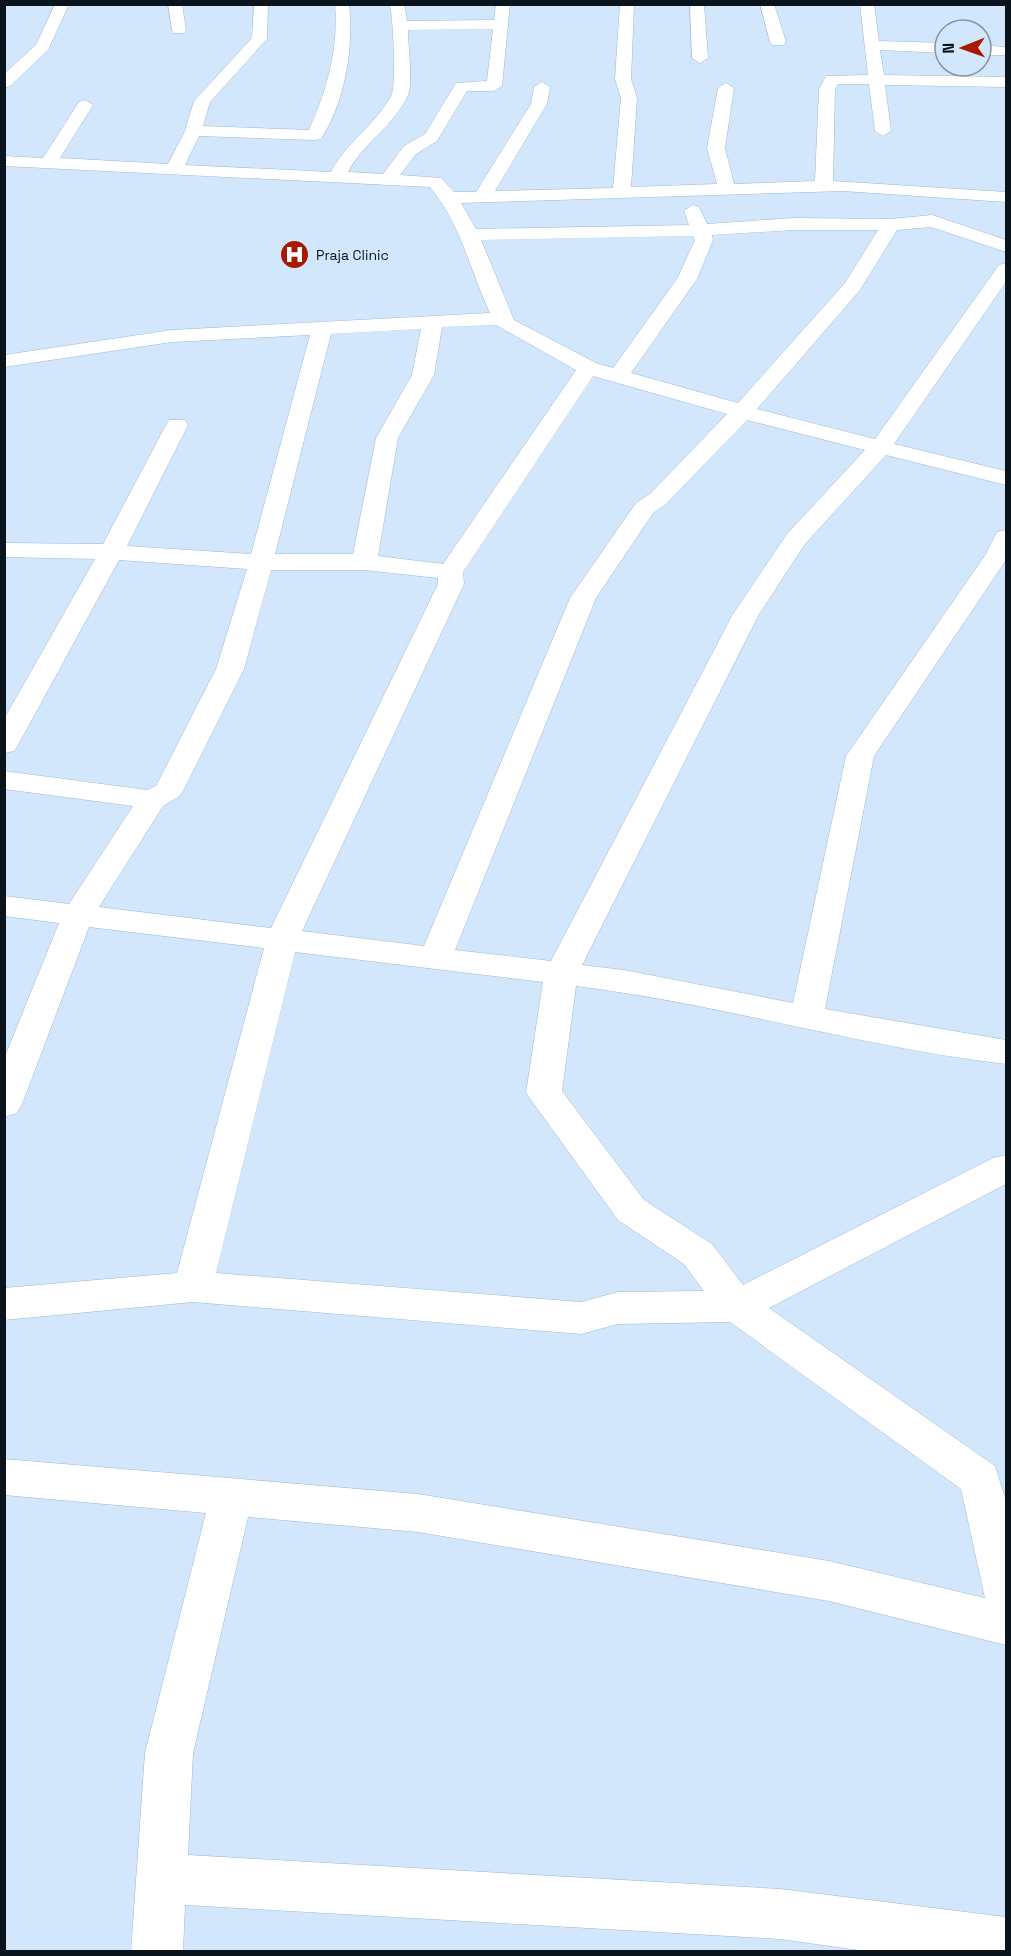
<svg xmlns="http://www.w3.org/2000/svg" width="1011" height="1956" font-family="'Space Grotesk',sans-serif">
	<rect width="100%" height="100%" fill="#d2e7fc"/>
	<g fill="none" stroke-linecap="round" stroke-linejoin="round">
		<defs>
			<path id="minor" d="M55 4H69L48 50 10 86 4 88V74L36 45Z
				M168 4H182L186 30 184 33H174L172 30Z
				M254 4H268L267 39 210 102 203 126 309 130C327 90 339 48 335 4H349C354 47 345 102 321 139L315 140 199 136 185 165 331 172C347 142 375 125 391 96 397 86 393 18 390 4H404L407 21 494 20 496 4H510L502 86 494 91H467L437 141 416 154 400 175 441 178 454 192H476L531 104 534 87 542 82 550 87 547 104 495 191 613 188 621 98 615 79 620 4H634L631 79 637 98 631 187 717 184 707 148 718 88 726 83 734 88 725 148 734 184 815 181 819 89 826 76 868 75 860 4H874L879 41 945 43V53L880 50 884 75 1006 77V87L885 85 891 131 883 136 875 131 869 84H838L835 89 833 181 1006 192V202L843 191 461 203 476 229 689 225 684 211 693 205 699 207 707 224 794 218 891 219 932 215 1006 240V252L931 227 897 230 860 290 757 409 875 439 999 265 1006 263V282L894 444 1006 471V485L886 455 805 544 759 614 582 965 624 970 793 1003 846 756 986 554 997 532 1006 530V560L874 756 825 1009 1006 1040V1064C862 1047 721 1004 576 986L562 1091 644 1200 712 1244 743 1285 993 1158 1006 1155V1184L769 1308 995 1466 1006 1501V1645L829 1601 418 1532 248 1517 193 1753 188 1855 780 1889 1006 1917V1952H873L780 1939 185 1905 183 1952H131L145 1753 206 1513 4 1495V1459L418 1494 829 1561 985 1598 961 1489 730 1322 618 1324 581 1334 193 1302 4 1320V1288L177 1273 264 948 89 927 22 1104 17 1113 4 1117V1059L59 923 4 916V896L69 904 133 806 4 789V771L147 790 156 786 216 669 247 569 119 560 18 745 14 751 4 753V719L95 559 4 557V543L103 544 166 425 169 420H185L188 425 127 546 251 554 310 335 172 342 4 367V355L172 330 490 313C470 270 461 224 430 187L4 166V156L43 158 79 102 85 100 93 105 60 158 168 164 185 131 194 101 252 38ZM493 29 487 81 456 83 425 134 404 146 383 174 348 172C363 143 395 125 408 95 413 84 408 45 408 30ZM794 230H878L845 283 738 403 631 373 697 279 713 240 712 235ZM693 236 695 240 677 279 613 368 596 363 514 320 481 240ZM496 325 576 370 443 564 378 556 398 438 434 375 442 327ZM421 329 412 375 376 438 353 554H275L331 334ZM593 376 727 414 650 494 636 503 570 598 424 946 302 931 464 584 463 572ZM747 420 865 450 787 534 733 614 551 961 455 950 596 598 653 513 666 504ZM271 570H364L438 578V584L271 928 99 907 163 806 178 797 183 791 244 669ZM295 952 543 982 526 1093 618 1220 684 1264 704 1291 618 1292 581 1302 216 1273Z
				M690 4H704L708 58 700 63 692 58Z
				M760 4H774L786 42 783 45H773L770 42Z
				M981 45 1006 47V55H981Z"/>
		</defs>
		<!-- minor casing -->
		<use href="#minor" stroke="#a0b9d2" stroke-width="1"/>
		<!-- minor -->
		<use href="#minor" fill="#fff" fill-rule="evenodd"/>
	</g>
	<!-- icons -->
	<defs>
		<symbol id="hospital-disc" viewBox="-11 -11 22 22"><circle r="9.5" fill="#a91901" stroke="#d2e7fc"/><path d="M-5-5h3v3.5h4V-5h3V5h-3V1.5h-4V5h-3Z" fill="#fff"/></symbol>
	</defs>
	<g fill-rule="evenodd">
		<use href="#hospital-disc" x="278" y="238" width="33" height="33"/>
	</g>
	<g text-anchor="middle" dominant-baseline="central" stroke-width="5" stroke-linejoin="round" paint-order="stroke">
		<!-- far-poi labels -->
		<g font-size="14" fill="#0b141d" stroke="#d2e7fc" text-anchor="start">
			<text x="316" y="255">Praja Clinic</text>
		</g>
	</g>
	<!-- border -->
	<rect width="1011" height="1956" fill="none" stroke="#0b141d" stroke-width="12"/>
	<!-- north arrow -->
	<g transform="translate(963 48) rotate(269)"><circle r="28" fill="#d2e7fc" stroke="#8293a3" stroke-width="1.5"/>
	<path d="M0-4.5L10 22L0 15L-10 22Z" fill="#a91901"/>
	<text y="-9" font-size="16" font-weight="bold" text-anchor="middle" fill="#0b141d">N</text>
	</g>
</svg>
